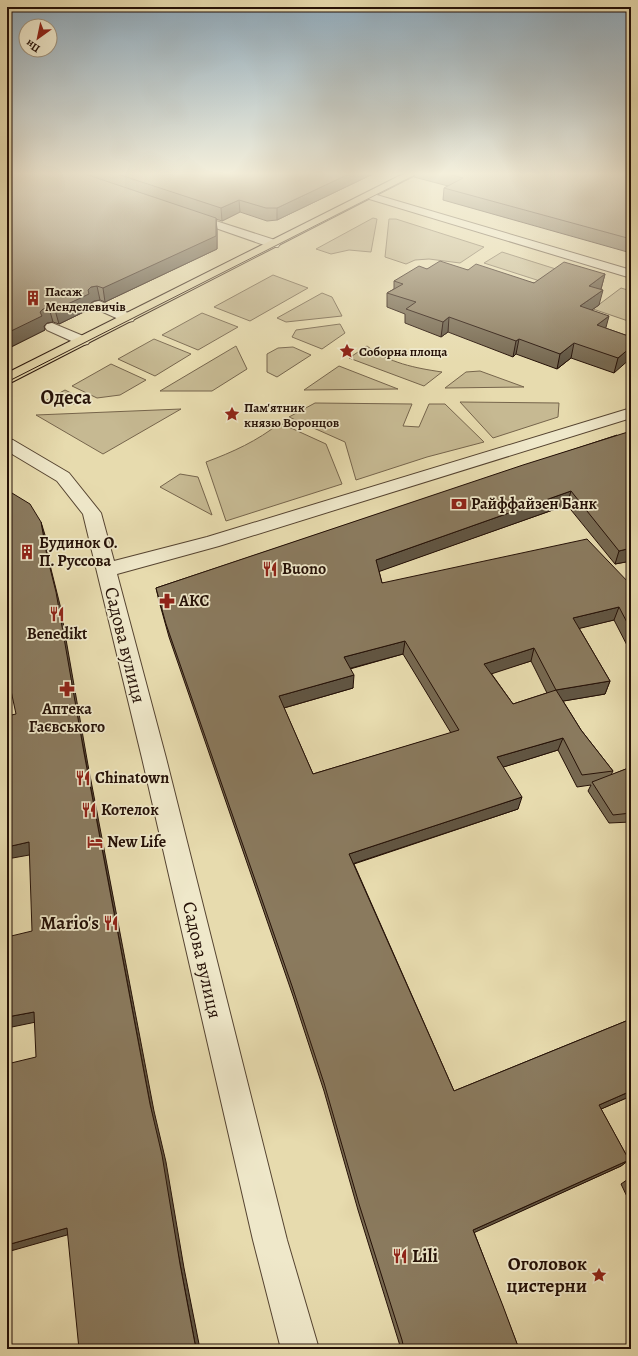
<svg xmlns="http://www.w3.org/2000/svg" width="638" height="1356" font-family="Alegreya,serif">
	<rect width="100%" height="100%" fill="#e7dbae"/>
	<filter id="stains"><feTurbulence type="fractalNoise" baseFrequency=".005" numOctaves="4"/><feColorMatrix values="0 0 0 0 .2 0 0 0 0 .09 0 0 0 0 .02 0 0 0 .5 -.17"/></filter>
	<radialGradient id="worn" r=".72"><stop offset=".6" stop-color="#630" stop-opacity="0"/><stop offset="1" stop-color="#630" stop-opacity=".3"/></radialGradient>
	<!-- green -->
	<path fill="#c6b992" stroke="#76654c" d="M373 218 377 219 371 252 349 250 331 254 316 249Z
		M389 219H396L484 247 460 263 429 259 415 260 406 264 385 257Z
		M502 252 559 270 543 282 484 263Z
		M273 275 308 288 250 321 214 307Z
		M621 288 631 291V322L593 309Z
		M322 293 332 297 342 316 286 322 277 318Z
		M202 313 238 327 198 350 162 335Z
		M340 324 345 333 322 349 292 337 296 330Z
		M154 339 191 354 155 376 118 359Z
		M236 346 247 369 212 391H160Z
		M367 346C389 363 415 368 442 372L424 386 349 358Z
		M293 347 311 355 277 377 267 372V354L278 348Z
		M111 364 146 380 120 395 97 398 72 386Z
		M339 366 398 389 304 390Z
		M480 371 524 387 445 388 466 372Z
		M65 390 83 399 74 404 65 401 43 402Z
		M460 402 559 403 558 417 493 438Z
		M315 403 412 404 403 426 419 427 429 404H445L484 442 427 457 356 480 345 442 289 417Z
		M181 409 103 454 36 415Z
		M280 423 326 444 342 484 226 521 206 462C233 452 257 441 280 423Z
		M180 474 198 477 212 515 160 487Z"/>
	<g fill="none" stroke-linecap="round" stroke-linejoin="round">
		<defs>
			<path id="minor" d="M370 193 631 270V278L366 198 364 196Z
				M188 212 278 241 280 244 278 247H270L184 217 182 215 184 213Z
				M99 301 133 315 135 318 133 321 128 322 123 321 94 308 92 305 94 302Z
				M52 323 88 338 90 341 88 344 83 345 78 344 47 330 45 327 47 324Z
				M631 408V418L219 546 117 574 166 758 287 1240 319 1349H281L253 1240 142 758 83 514 57 481 7 451V439L13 440 69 473 101 513 114 561 207 537Z"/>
			<path id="major" d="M407 172H421L12 382 7 384V373Z"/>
		</defs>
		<!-- minor casing -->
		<use href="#minor" stroke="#564431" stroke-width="2"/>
		<!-- major casing -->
		<use href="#major" stroke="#251107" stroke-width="2"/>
		<!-- minor -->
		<use href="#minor" fill="#efe8ca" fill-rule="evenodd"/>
		<!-- major -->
		<use href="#major" fill="#e7dbae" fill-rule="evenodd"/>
		<!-- tram -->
		<path stroke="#251107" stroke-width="1" d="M7 382 421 172"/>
	</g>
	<!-- wall -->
	<path fill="#776951" stroke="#251107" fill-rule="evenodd" d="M7 172H377L277 220 267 221 240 212 222 221 216 219 217 231V249L105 302 100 300 94 301 91 303 92 308 59 324 53 322 47 323 44 326 45 330 7 349Z
		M415 172H631V253L443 200 444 188 448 186 414 177Z
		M427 269 468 270 534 283 605 274 601 289H600L599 305 591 310 605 328 631 337 614 373 571 358 557 369 516 354 513 357 448 332 441 337 405 323V314L387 307V293L394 289V281Z
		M617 435 631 561 615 564 567 505 379 571 382 583 631 585V653L614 620 579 628 610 681 605 694 563 701 581 730 613 771 611 775 631 767V822L609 823 588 791 591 785 577 787 558 750 503 767 518 809 354 864 454 1091 631 1019V1096L601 1109 629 1160 621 1166 474 1232 519 1349H401L358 1210 324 1091 293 996 169 637 159 601 156 588ZM403 654 451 733 313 774 284 708 353 688 350 669ZM531 661 547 693 513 704 491 673Z
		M631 1177V1205L621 1184Z"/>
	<!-- shaded-wall -->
	<path fill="#615542" stroke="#251107" d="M353 172H377L277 220V208Z
		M239 200 240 212 222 221 221 208Z
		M216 218 217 231V249L105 302 103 288Z
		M605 274 601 289 586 300 589 286Z
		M97 286 100 300 94 301 91 303 92 308 59 324 55 310 88 290 91 287Z
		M603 290 599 305 576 321 580 306Z
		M49 308 53 322 47 323 44 326 45 330 7 349V333L40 312 43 309Z
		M609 316 605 331 597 325Z
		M449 317 448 332 441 337 443 322Z
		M519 339 516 354 513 357 516 341Z
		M574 343 571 358 557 369 560 354Z
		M631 347V358L614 373 618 358Z
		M571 491 567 505 375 573 376 560Z
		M41 522 45 535 51 569 60 605 88 765 154 1111 166 1162 184 1268 200 1349H196Z
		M631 548V561L615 564 619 551Z
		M619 607 614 620 569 631 573 618Z
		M405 641 403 654 344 670V657Z
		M534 648 531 661 482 677 484 664Z
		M354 675 353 688 280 709 279 696Z
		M610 681 605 694 552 703 556 690Z
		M563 738 558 750 494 770 497 757Z
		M522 797 518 809 349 865V854Z
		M29 842 35 854 7 859V847Z
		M34 1012 41 1021 7 1028V1017Z
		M631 1091V1096L592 1113 599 1105Z
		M629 1160 621 1166 469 1235 473 1230Z
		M67 1228 74 1233 7 1252V1245Z"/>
	<!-- building -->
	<path fill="#8a7a5e" stroke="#251107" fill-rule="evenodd" d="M7 172H79L216 218V236L103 288 97 286 91 287 88 290 89 294 55 310 49 308 43 309 40 312 42 316 7 333Z
		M111 172H353L277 208H266L239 200 221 208Z
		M442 172H631V239L444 188 463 178Z
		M440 261 468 270 476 264 534 283 564 262 605 274 589 286 603 290 580 306 609 316 597 325 631 337V347L618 358 574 343 560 354 519 339 516 341 449 317 443 322 406 309 416 302 387 293 403 284 394 281 419 266 427 269Z
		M631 431V548L619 551 571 491 376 560 382 583 587 539 631 585V630L619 607 573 618 610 681 556 690 581 730 613 771 582 775 563 738 497 757 522 797 349 854 454 1091 631 1019V1091L599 1105 629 1160 473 1230 503 1306 519 1349H404L402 1340 359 1204 324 1083 292 986 166 624 156 588 523 465ZM405 641 459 730 313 774 279 696 354 675 344 657ZM534 648 556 690 513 704 484 664Z
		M7 490 30 504 41 522 47 556 56 592 84 753 150 1104 162 1155 180 1264 196 1349H79L67 1228 7 1245V1064L36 1057 34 1012 7 1017V937L32 931 29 842 7 847V716L16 714 7 672Z
		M631 767V813L613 815 592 782Z"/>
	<!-- sky -->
	<linearGradient id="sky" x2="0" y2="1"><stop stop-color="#8da8ba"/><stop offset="0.48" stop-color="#f4efdb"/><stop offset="1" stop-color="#f4efdb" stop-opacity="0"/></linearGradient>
	<rect width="638" height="362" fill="url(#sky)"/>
	<!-- icons -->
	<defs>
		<symbol id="building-bare" viewBox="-9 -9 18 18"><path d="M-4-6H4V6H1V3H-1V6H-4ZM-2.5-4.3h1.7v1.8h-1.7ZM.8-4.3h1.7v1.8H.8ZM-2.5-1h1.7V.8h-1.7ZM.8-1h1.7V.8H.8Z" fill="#8f2418" stroke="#efe8ca" stroke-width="2.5" paint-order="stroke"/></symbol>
		<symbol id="sight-bare" viewBox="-9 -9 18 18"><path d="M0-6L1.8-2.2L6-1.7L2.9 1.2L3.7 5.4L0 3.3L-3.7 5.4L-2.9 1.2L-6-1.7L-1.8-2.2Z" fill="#8f2418" stroke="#efe8ca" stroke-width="2.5" paint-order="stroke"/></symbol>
		<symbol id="bank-bare" viewBox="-9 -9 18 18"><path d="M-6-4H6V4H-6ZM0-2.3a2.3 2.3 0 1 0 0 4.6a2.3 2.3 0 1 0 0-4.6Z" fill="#8f2418" stroke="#efe8ca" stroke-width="2.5" paint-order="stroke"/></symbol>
		<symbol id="restaurant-bare" viewBox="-9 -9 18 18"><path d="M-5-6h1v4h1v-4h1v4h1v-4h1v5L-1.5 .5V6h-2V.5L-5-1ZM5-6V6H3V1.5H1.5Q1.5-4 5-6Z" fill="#8f2418" stroke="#efe8ca" stroke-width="2.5" paint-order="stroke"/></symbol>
		<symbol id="pharmacy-bare" viewBox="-9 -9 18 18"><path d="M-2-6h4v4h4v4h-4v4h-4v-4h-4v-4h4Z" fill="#8f2418" stroke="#efe8ca" stroke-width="2.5" paint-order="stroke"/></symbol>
		<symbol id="hotel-bare" viewBox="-9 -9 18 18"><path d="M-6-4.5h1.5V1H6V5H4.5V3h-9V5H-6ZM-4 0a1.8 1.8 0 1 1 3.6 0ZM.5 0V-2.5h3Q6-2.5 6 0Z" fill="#8f2418" stroke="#efe8ca" stroke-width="2.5" paint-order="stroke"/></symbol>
	</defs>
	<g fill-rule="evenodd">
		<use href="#building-bare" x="22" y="287" width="22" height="22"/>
		<use href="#sight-bare" x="336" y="340" width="22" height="22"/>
		<use href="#sight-bare" x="221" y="403" width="22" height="22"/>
		<use href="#bank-bare" x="448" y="493" width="22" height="22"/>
		<use href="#building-bare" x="16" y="541" width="22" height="22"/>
		<use href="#restaurant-bare" x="259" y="558" width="22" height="22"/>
		<use href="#pharmacy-bare" x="156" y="590" width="22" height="22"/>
		<use href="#restaurant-bare" x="46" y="603" width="22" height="22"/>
		<use href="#pharmacy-bare" x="56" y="678" width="22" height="22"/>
		<use href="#restaurant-bare" x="72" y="767" width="22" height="22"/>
		<use href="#restaurant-bare" x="78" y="799" width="22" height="22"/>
		<use href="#hotel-bare" x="84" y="831" width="22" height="22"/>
		<use href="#restaurant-bare" x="100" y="912" width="22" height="22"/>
		<use href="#restaurant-bare" x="389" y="1245" width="22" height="22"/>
		<use href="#sight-bare" x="588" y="1264" width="22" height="22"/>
	</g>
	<g text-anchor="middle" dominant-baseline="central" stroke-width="3.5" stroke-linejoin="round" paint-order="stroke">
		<!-- far-poi labels -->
		<g font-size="13" font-weight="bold" fill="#251107" stroke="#efe8ca" text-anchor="start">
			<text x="45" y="291">Пасаж<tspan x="45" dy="15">Менделевичів</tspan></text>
			<text x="359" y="351">Соборна площа</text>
			<text x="244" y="407">Пам'ятник<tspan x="244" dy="15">князю Воронцов</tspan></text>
		</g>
		<!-- poi labels -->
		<g font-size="16" font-weight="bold" fill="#251107" stroke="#efe8ca" text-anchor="start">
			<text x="471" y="504">Райффайзен Банк</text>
			<text x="39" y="543">Будинок О.<tspan x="39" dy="18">П. Руссова</tspan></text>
			<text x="282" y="569">Buono</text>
			<text x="179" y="601">АКС</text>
			<text x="57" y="634" text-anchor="middle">Benedikt</text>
			<text x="67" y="709" text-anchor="middle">Аптека<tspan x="67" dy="18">Гаєвського</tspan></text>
			<text x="95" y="778">Chinatown</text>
			<text x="101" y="810">Котелок</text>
			<text x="107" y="842">New Life</text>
		</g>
		<!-- near-street labels -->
		<g font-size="19" fill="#251107" stroke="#efe8ca">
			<text transform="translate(125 645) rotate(76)">Садова вулиця</text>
			<text transform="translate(202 960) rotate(77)">Садова вулиця</text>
		</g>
		<!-- near-poi labels -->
		<g font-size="19" font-weight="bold" fill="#251107" stroke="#efe8ca" text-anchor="end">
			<text x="99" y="923">Mario's</text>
			<text x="412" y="1256" text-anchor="start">Lili</text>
			<text x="587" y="1264">Оголовок<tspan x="587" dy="22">цистерни</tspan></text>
		</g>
		<!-- far-town labels -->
		<g font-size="20" font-weight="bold" fill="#251107" stroke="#efe8ca">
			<text x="66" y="397">Одеса</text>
		</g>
	</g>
	<!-- margin -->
	<rect width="638" height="1356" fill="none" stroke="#e7dbae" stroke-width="24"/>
	<rect x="8" y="8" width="622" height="1340" fill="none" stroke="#251107" stroke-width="2"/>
	<rect x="12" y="12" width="614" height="1332" fill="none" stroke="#251107"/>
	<!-- north arrow -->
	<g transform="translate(38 38) rotate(213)"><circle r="19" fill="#efe8ca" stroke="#9e927c"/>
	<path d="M0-3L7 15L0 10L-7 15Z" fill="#8f2418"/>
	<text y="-6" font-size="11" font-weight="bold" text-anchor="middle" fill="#251107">Пн</text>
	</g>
	<rect width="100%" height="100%" filter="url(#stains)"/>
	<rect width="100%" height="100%" fill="url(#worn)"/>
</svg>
